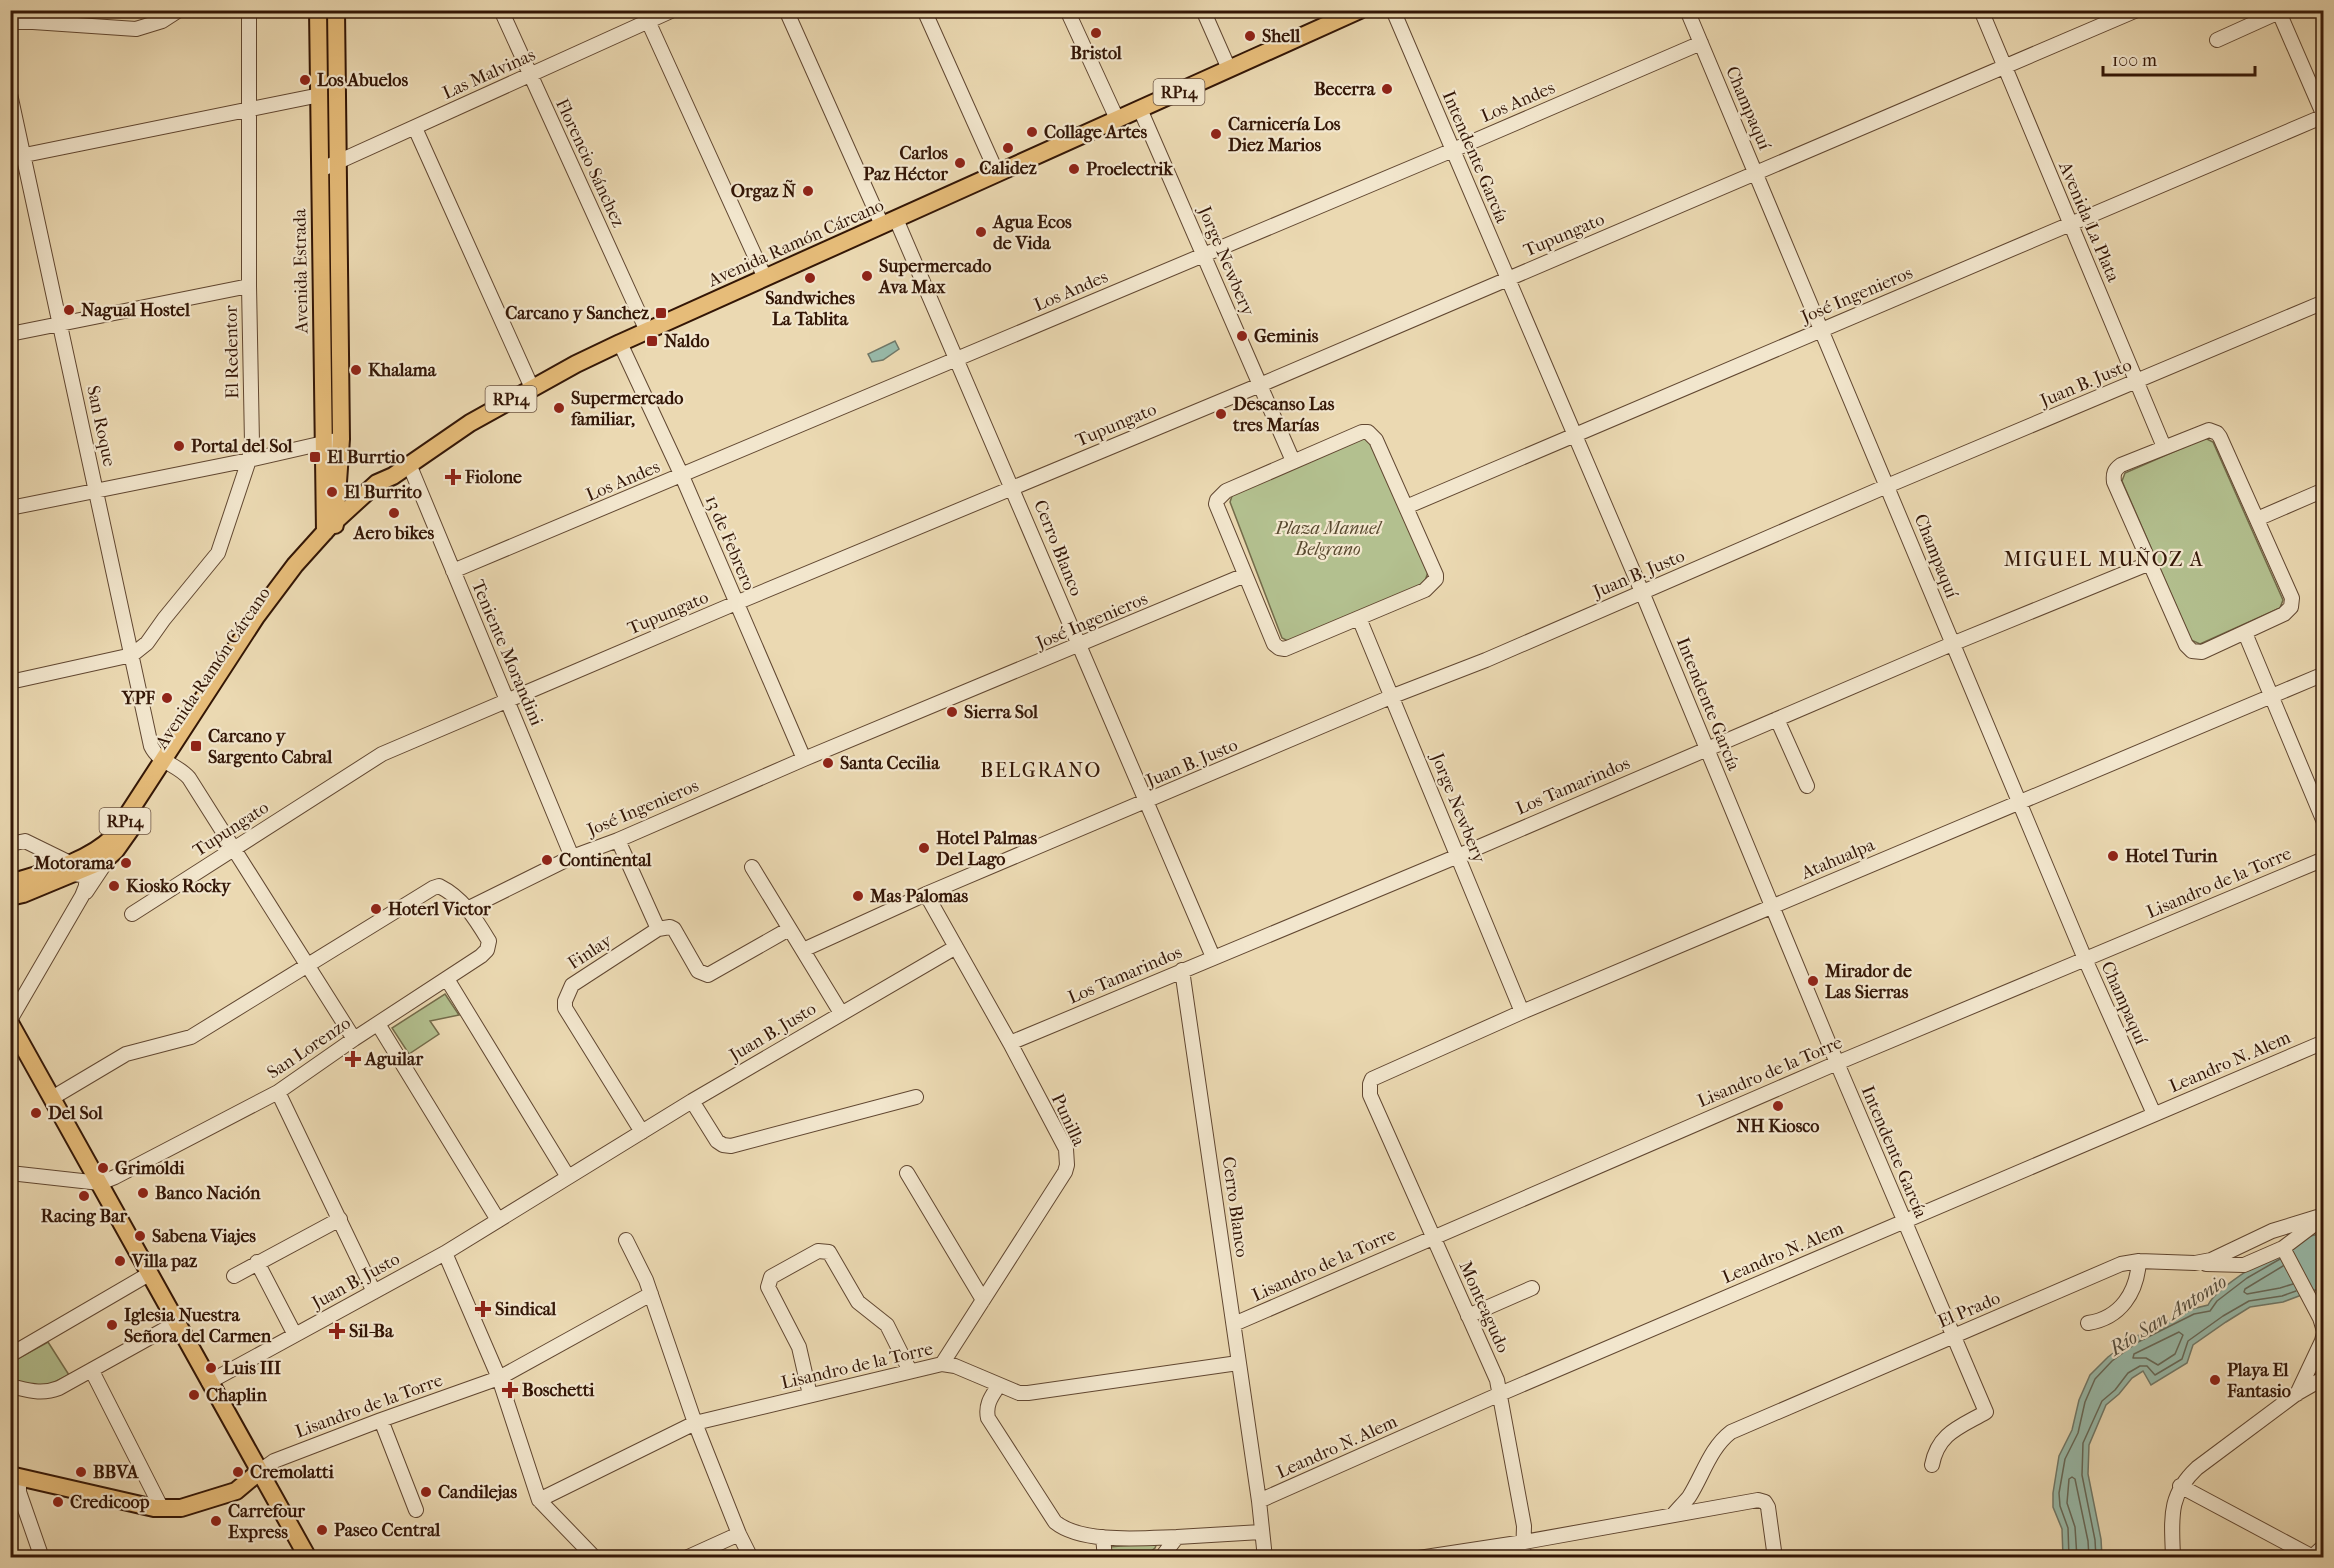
<svg xmlns="http://www.w3.org/2000/svg" width="2334" height="1568" font-family="'IM FELL French Canon',serif">
	<rect width="100%" height="100%" fill="#ebd9b2"/>
	<filter id="stains"><feTurbulence type="fractalNoise" baseFrequency=".00333" numOctaves="4"/><feColorMatrix values="0 0 0 0 .2 0 0 0 0 .09 0 0 0 0 .02 0 0 0 .5 -.17"/></filter>
	<radialGradient id="worn" r=".72"><stop offset=".6" stop-color="#630" stop-opacity="0"/><stop offset="1" stop-color="#630" stop-opacity=".3"/></radialGradient>
	<!-- green -->
	<path fill="#b3c08f" stroke="#736b4a" stroke-width="1.5" d="M1364 436 1373 441 1428 572 1424 584 1288 641 1282 638 1230 502 1233 493Z
		M2205 438 2213 442 2283 600 2280 608 2200 644 2191 640 2122 481 2125 473Z
		M445 994 459 1015 430 1021 439 1034 409 1054 392 1028Z
		M48 1342 69 1375 44 1387 11 1381 10 1363Z
		M1157 1543 1155 1548 1144 1557H1110L1109 1547Z"/>
	<!-- water -->
	<path fill="#98baaa" stroke="#707868" stroke-width="1.5" d="M895 341 899 349 883 360 872 362 868 354Z
		M2323 1233V1287L2283 1302 2250 1307 2226 1322 2193 1345 2187 1363 2151 1385 2143 1371 2132 1378 2119 1394 2106 1405 2089 1445 2088 1474 2101 1539 2102 1557H2063L2062 1529 2053 1507V1493L2059 1456 2072 1430 2079 1400 2090 1375 2108 1357 2135 1337 2192 1309 2208 1305C2217 1286 2283 1247 2305 1238 2311 1235 2317 1235 2323 1233Z"/>
	<g fill="none" stroke-linecap="round" stroke-linejoin="round">
		<!-- shore -->
		<path stroke="#666858" stroke-width="1.5" d="M2283 1266 2245 1289 2244 1292 2247 1294 2280 1288 2293 1284
			M2179 1332 2183 1335 2175 1354 2158 1365 2146 1358H2133L2134 1354Z
			M2069 1558 2068 1528 2060 1506 2059 1493 2065 1459 2078 1433 2085 1402 2095 1379 2112 1361 2138 1342 2194 1314 2210 1311 2217 1301 2247 1278 2280 1259
			M2077 1558 2075 1527 2067 1503 2069 1479 2072 1477 2075 1479 2088 1541 2089 1558
			M2096 1558 2095 1540 2082 1475 2083 1443 2102 1401 2115 1390 2128 1373 2140 1366H2147L2155 1375 2182 1359 2188 1341 2223 1316 2249 1301 2282 1296 2296 1291"/>
		<defs>
			<path id="minor" d="M501 10 647 331
				M643 10 765 278
				M786 10 882 225
				M924 10 997 173
				M1067 10 1117 119
				M1203 10 1229 69
				M1393 10 1642 592 1837 1063 1986 1412C1960 1427 1938 1433 1932 1465
				M1687 10 2085 959 2154 1114
				M1981 10 2164 447
				M10 22H33L136 29 162 21 179 10
				M2217 40 2279 12
				M10 94 151 746C159 763 177 764 189 778L354 1039
				M1140 109 1293 461
				M415 128 532 388
				M10 158 320 95
				M320 170 673 10
				M896 219C1003 464 1107 711 1213 957
				M10 334 249 286
				M620 343 682 476 804 759
				M2209 430 2217 433 2220 437 2292 598 2291 607 2284 614 2202 652 2192 651 2186 645 2114 482C2113 474 2114 470 2121 465Z
				M1362 432H1368L1376 440 1436 575V579L1425 590 1285 649 1279 648 1274 644 1216 504 1217 500 1226 491Z
				M409 464 572 857
				M1406 507 2324 116 2278 10
				M10 508 249 460 341 439
				M2257 519 2324 490
				M453 571 1453 150 1701 43
				M1359 618 1522 1012
				M2245 633 2324 822
				M10 682 132 655 147 643 164 619 218 553 249 460 252 443 249 286V10
				M1777 719 1807 786
				M618 840 658 929 572 985 565 1001V1008L642 1132
				M10 844 25 841 70 863
				M752 867 841 1013
				M86 892 110 856
				M926 894 1010 1043 1066 1149 1067 1165 1065 1172 942 1364
				M469 908 572 857 618 840 804 759 1245 575
				M132 914 382 754 736 603 1260 385 2137 10
				M658 929 670 927 674 929 698 971 708 975 789 929
				M803 950 926 894 1393 696 1486 660 1887 486 2324 302
				M1182 970 1259 1501 1265 1558
				M447 979 568 1177
				M10 1020 82 896 86 886V879L81 875 74 874
				M378 1024 498 1220
				M1010 1043 1458 856 1952 644 2150 563
				M278 1092 374 1292
				M692 1101 717 1141 723 1145 731 1146 916 1097
				M10 1173 100 1183 115 1177 278 1092 354 1039 481 956 487 950 489 941C475 918 463 898 439 886L433 888 191 1037 126 1054 52 1098
				M907 1173 983 1300
				M2324 1217 2283 1248 2320 1318 2324 1331
				M626 1240 646 1280 695 1423 739 1534 751 1558
				M445 1253 499 1378 539 1500 595 1558
				M257 1262 295 1335
				M2206 1264 2244 1265 2283 1248
				M234 1276 340 1219
				M1468 1316 1532 1288
				M2088 1323C2121 1318 2137 1292 2139 1261
				M1234 1324 1837 1063 2324 859
				M10 1355 149 1274
				M92 1371 162 1509
				M209 1382 445 1253 692 1101 956 947
				M999 1385C992 1396 985 1404 988 1418L1055 1522C1082 1544 1144 1538 1177 1537
				M10 1386C28 1390 41 1395 59 1388L176 1323
				M2297 1394 2322 1341 2324 1333
				M810 1395 799 1347 768 1287 771 1277 818 1251 829 1252 858 1302 887 1325 910 1371
				M381 1420 416 1510
				M260 1471 274 1461 381 1420 499 1378 651 1294
				M19 1477V1492L42 1558
				M2180 1486 2311 1556
				M539 1500 695 1423 942 1364 955 1366 1019 1393H1028L1238 1363
				M1259 1501 1500 1394 2324 1042
				M1673 1515C1678 1509 1684 1503 1689 1497 1703 1475 1710 1448 1731 1432L2121 1264 2139 1261 2195 1263 2211 1260 2272 1231 2324 1215
				M1103 1537 1105 1558
				M686 1558 739 1534
				M1161 1558 1177 1537 1261 1532
				M1419 1558 1524 1542 1758 1500 1765 1502 1768 1507 1775 1558
				M1523 1558 1524 1526 1497 1380 1370 1095V1084L1372 1079 1522 1012 2324 674
				M2173 1558C2172 1520 2167 1496 2197 1468L2296 1394 2324 1378
				M2311 1558 2324 1546"/>
			<path id="major" d="M318 10 325 532
				M335 525 341 439 336 10
				M10 883C45 872 86 863 113 837L256 617 295 565 331 525 377 483 393 476 470 423 576 364 620 343 1360 10
				M10 897 23 894 105 860 116 850 133 826
				M10 1023 308 1558
				M10 1475 154 1508H181L236 1491 260 1471"/>
		</defs>
		<!-- minor casing -->
		<use href="#minor" stroke="#614731" stroke-width="16"/>
		<!-- major casing -->
		<use href="#major" stroke="#331606" stroke-width="20"/>
		<!-- minor -->
		<use href="#minor" stroke="#f2e6cd" stroke-width="14"/>
		<!-- major -->
		<use href="#major" stroke="#e6bc79" stroke-width="16"/>
	</g>
	<!-- markers -->
	<g fill="#8f2418" stroke="#f2e6cd" stroke-width="2">
		<circle cx="1096" cy="33" r="6"/>
		<circle cx="1250" cy="36" r="6"/>
		<circle cx="305" cy="80" r="6"/>
		<circle cx="1387" cy="89" r="6"/>
		<circle cx="1032" cy="132" r="6"/>
		<circle cx="1216" cy="134" r="6"/>
		<circle cx="1008" cy="148" r="6"/>
		<circle cx="960" cy="163" r="6"/>
		<circle cx="1074" cy="169" r="6"/>
		<circle cx="808" cy="191" r="6"/>
		<circle cx="981" cy="232" r="6"/>
		<circle cx="867" cy="276" r="6"/>
		<circle cx="810" cy="278" r="6"/>
		<circle cx="69" cy="310" r="6"/>
		<rect x="655" y="307" width="12" height="12" rx="3"/>
		<circle cx="1242" cy="336" r="6"/>
		<rect x="646" y="335" width="12" height="12" rx="3"/>
		<circle cx="356" cy="370" r="6"/>
		<circle cx="559" cy="408" r="6"/>
		<circle cx="1221" cy="414" r="6"/>
		<circle cx="179" cy="446" r="6"/>
		<rect x="309" y="451" width="12" height="12" rx="3"/>
		<path d="M450 468h6v6h6v6h-6v6h-6v-6h-6v-6h6z"/>
		<circle cx="332" cy="492" r="6"/>
		<circle cx="394" cy="513" r="6"/>
		<circle cx="167" cy="698" r="6"/>
		<circle cx="952" cy="712" r="6"/>
		<rect x="190" y="740" width="12" height="12" rx="3"/>
		<circle cx="828" cy="763" r="6"/>
		<circle cx="924" cy="848" r="6"/>
		<circle cx="2113" cy="856" r="6"/>
		<circle cx="547" cy="860" r="6"/>
		<circle cx="126" cy="863" r="6"/>
		<circle cx="114" cy="886" r="6"/>
		<circle cx="858" cy="896" r="6"/>
		<circle cx="376" cy="909" r="6"/>
		<circle cx="1813" cy="981" r="6"/>
		<path d="M350 1050h6v6h6v6h-6v6h-6v-6h-6v-6h6z"/>
		<circle cx="1778" cy="1106" r="6"/>
		<circle cx="36" cy="1113" r="6"/>
		<circle cx="103" cy="1168" r="6"/>
		<circle cx="143" cy="1193" r="6"/>
		<circle cx="84" cy="1196" r="6"/>
		<circle cx="140" cy="1236" r="6"/>
		<circle cx="120" cy="1261" r="6"/>
		<path d="M480 1300h6v6h6v6h-6v6h-6v-6h-6v-6h6z"/>
		<circle cx="112" cy="1325" r="6"/>
		<path d="M334 1322h6v6h6v6h-6v6h-6v-6h-6v-6h6z"/>
		<circle cx="211" cy="1368" r="6"/>
		<circle cx="2215" cy="1380" r="6"/>
		<path d="M507 1381h6v6h6v6h-6v6h-6v-6h-6v-6h6z"/>
		<circle cx="194" cy="1395" r="6"/>
		<circle cx="81" cy="1472" r="6"/>
		<circle cx="238" cy="1472" r="6"/>
		<circle cx="426" cy="1492" r="6"/>
		<circle cx="58" cy="1502" r="6"/>
		<circle cx="216" cy="1521" r="6"/>
		<circle cx="322" cy="1530" r="6"/>
	</g>
	<g text-anchor="middle" dominant-baseline="central" stroke-width="4.5" stroke-linejoin="round" paint-order="stroke">
		<!-- shield labels -->
		<g fill="#f2e6cd" stroke="#6c5442" stroke-width="1.5">
			<rect x="1153.5" y="79" width="51" height="26" rx="4.5"/>
			<rect x="485.5" y="386" width="51" height="26" rx="4.5"/>
			<rect x="99.5" y="808" width="51" height="26" rx="4.5"/>
		</g>
		<g font-size="16" font-weight="bold" fill="#331606">
			<text x="1179" y="92">RP14</text>
			<text x="511" y="399">RP14</text>
			<text x="125" y="821">RP14</text>
		</g>
		<!-- poi labels -->
		<g font-size="18" font-weight="bold" fill="#331606" stroke="#f2e6cd" text-anchor="start">
			<text x="1262" y="36">Shell</text>
			<text x="1096" y="53" text-anchor="middle">Bristol</text>
			<text x="317" y="80">Los Abuelos</text>
			<text x="1375" y="89" text-anchor="end">Becerra</text>
			<text x="1228" y="124">Carnicería Los<tspan x="1228" dy="21">Diez Marios</tspan></text>
			<text x="1044" y="132">Collage Artes</text>
			<text x="948" y="153" text-anchor="end">Carlos<tspan x="948" dy="21">Paz Héctor</tspan></text>
			<text x="1008" y="168" text-anchor="middle">Calidez</text>
			<text x="1086" y="169">Proelectrik</text>
			<text x="796" y="191" text-anchor="end">Orgaz Ñ</text>
			<text x="993" y="222">Agua Ecos<tspan x="993" dy="21">de Vida</tspan></text>
			<text x="879" y="266">Supermercado<tspan x="879" dy="21">Ava Max</tspan></text>
			<text x="810" y="298" text-anchor="middle">Sandwiches<tspan x="810" dy="21">La Tablita</tspan></text>
			<text x="81" y="310">Nagual Hostel</text>
			<text x="649" y="313" text-anchor="end">Carcano y Sanchez</text>
			<text x="1254" y="336">Geminis</text>
			<text x="664" y="341">Naldo</text>
			<text x="368" y="370">Khalama</text>
			<text x="571" y="398">Supermercado<tspan x="571" dy="21">familiar,</tspan></text>
			<text x="1233" y="404">Descanso Las<tspan x="1233" dy="21">tres Marías</tspan></text>
			<text x="191" y="446">Portal del Sol</text>
			<text x="327" y="457">El Burrtio</text>
			<text x="465" y="477">Fiolone</text>
			<text x="344" y="492">El Burrito</text>
			<text x="394" y="533" text-anchor="middle">Aero bikes</text>
			<text x="155" y="698" text-anchor="end">YPF</text>
			<text x="964" y="712">Sierra Sol</text>
			<text x="208" y="736">Carcano y<tspan x="208" dy="21">Sargento Cabral</tspan></text>
			<text x="840" y="763">Santa Cecilia</text>
			<text x="936" y="838">Hotel Palmas<tspan x="936" dy="21">Del Lago</tspan></text>
			<text x="2125" y="856">Hotel Turin</text>
			<text x="559" y="860">Continental</text>
			<text x="114" y="863" text-anchor="end">Motorama</text>
			<text x="126" y="886">Kiosko Rocky</text>
			<text x="870" y="896">Mas Palomas</text>
			<text x="388" y="909">Hoterl Victor</text>
			<text x="1825" y="971">Mirador de<tspan x="1825" dy="21">Las Sierras</tspan></text>
			<text x="365" y="1059">Aguilar</text>
			<text x="48" y="1113">Del Sol</text>
			<text x="1778" y="1126" text-anchor="middle">NH Kiosco</text>
			<text x="115" y="1168">Grimoldi</text>
			<text x="155" y="1193">Banco Nación</text>
			<text x="84" y="1216" text-anchor="middle">Racing Bar</text>
			<text x="152" y="1236">Sabena Viajes</text>
			<text x="132" y="1261">Villa paz</text>
			<text x="495" y="1309">Sindical</text>
			<text x="124" y="1315">Iglesia Nuestra<tspan x="124" dy="21">Señora del Carmen</tspan></text>
			<text x="349" y="1331">Sil-Ba</text>
			<text x="223" y="1368">Luis III</text>
			<text x="2227" y="1370">Playa El<tspan x="2227" dy="21">Fantasio</tspan></text>
			<text x="522" y="1390">Boschetti</text>
			<text x="206" y="1395">Chaplin</text>
			<text x="93" y="1472">BBVA</text>
			<text x="250" y="1472">Cremolatti</text>
			<text x="438" y="1492">Candilejas</text>
			<text x="70" y="1502">Credicoop</text>
			<text x="228" y="1511">Carrefour<tspan x="228" dy="21">Express</tspan></text>
			<text x="334" y="1530">Paseo Central</text>
		</g>
		<!-- street labels -->
		<g font-size="18" fill="#331606" stroke="#f2e6cd">
			<text transform="translate(489 74) rotate(-24)">Las Malvinas</text>
			<text transform="translate(1518 102) rotate(-23)">Los Andes</text>
			<text transform="translate(1748 108) rotate(67)">Champaquí</text>
			<text transform="translate(1475 157) rotate(67)">Intendente García</text>
			<text transform="translate(590 163) rotate(65)">Florencio Sánchez</text>
			<text transform="translate(2089 222) rotate(67)">Avenida La Plata</text>
			<text transform="translate(1564 235) rotate(-23)">Tupungato</text>
			<text transform="translate(796 243) rotate(-24)">Avenida Ramón Cárcano</text>
			<text transform="translate(1226 261) rotate(67)">Jorge Newbery</text>
			<text transform="translate(301 271) rotate(-91)">Avenida Estrada</text>
			<text transform="translate(1071 291) rotate(-23)">Los Andes</text>
			<text transform="translate(1857 295) rotate(-23)">José Ingenieros</text>
			<text transform="translate(232 352) rotate(-91)">El Redentor</text>
			<text transform="translate(2086 383) rotate(-23)">Juan B. Justo</text>
			<text transform="translate(1116 425) rotate(-23)">Tupungato</text>
			<text transform="translate(101 426) rotate(78)">San Roque</text>
			<text transform="translate(623 481) rotate(-23)">Los Andes</text>
			<text transform="translate(730 543) rotate(67)">13 de Febrero</text>
			<text transform="translate(1058 548) rotate(68)">Cerro Blanco</text>
			<text transform="translate(1936 556) rotate(68)">Champaquí</text>
			<text transform="translate(1639 574) rotate(-23)">Juan B. Justo</text>
			<text transform="translate(668 613) rotate(-23)">Tupungato</text>
			<text transform="translate(1092 621) rotate(-23)">José Ingenieros</text>
			<text transform="translate(507 653) rotate(67)">Teniente Morandini</text>
			<text transform="translate(213 668) rotate(-56)">Avenida Ramón Cárcano</text>
			<text transform="translate(1708 704) rotate(68)">Intendente García</text>
			<text transform="translate(1192 763) rotate(-23)">Juan B. Justo</text>
			<text transform="translate(1573 786) rotate(-23)">Los Tamarindos</text>
			<text transform="translate(643 808) rotate(-23)">José Ingenieros</text>
			<text transform="translate(1458 808) rotate(68)">Jorge Newbery</text>
			<text transform="translate(231 829) rotate(-33)">Tupungato</text>
			<text transform="translate(1838 859) rotate(-23)">Atahualpa</text>
			<text transform="translate(2219 883) rotate(-23)">Lisandro de la Torre</text>
			<text transform="translate(590 952) rotate(-33)">Finlay</text>
			<text transform="translate(1125 975) rotate(-23)">Los Tamarindos</text>
			<text transform="translate(2124 1003) rotate(66)">Champaquí</text>
			<text transform="translate(773 1032) rotate(-31)">Juan B. Justo</text>
			<text transform="translate(309 1048) rotate(-34)">San Lorenzo</text>
			<text transform="translate(2230 1062) rotate(-23)">Leandro N. Alem</text>
			<text transform="translate(1770 1072) rotate(-23)">Lisandro de la Torre</text>
			<text transform="translate(1068 1120) rotate(65)">Punilla</text>
			<text transform="translate(1894 1152) rotate(67)">Intendente García</text>
			<text transform="translate(1235 1207) rotate(82)">Cerro Blanco</text>
			<text transform="translate(1783 1253) rotate(-23)">Leandro N. Alem</text>
			<text transform="translate(1324 1265) rotate(-24)">Lisandro de la Torre</text>
			<text transform="translate(356 1281) rotate(-29)">Juan B. Justo</text>
			<text transform="translate(1484 1307) rotate(66)">Monteagudo</text>
			<text transform="translate(1969 1310) rotate(-23)">El Prado</text>
			<text transform="translate(857 1366) rotate(-13)">Lisandro de la Torre</text>
			<text transform="translate(369 1406) rotate(-20)">Lisandro de la Torre</text>
			<text transform="translate(1337 1447) rotate(-24)">Leandro N. Alem</text>
		</g>
		<!-- park labels -->
		<g font-size="18" font-style="italic" fill="#59492f" stroke="#f2e6cd">
			<text x="1328" y="528">Plaza Manuel<tspan x="1328" dy="21">Belgrano</tspan></text>
		</g>
		<!-- neighbourhood labels -->
		<g font-size="20" letter-spacing="1.5" fill="#331606" stroke="#f2e6cd">
			<text x="2104" y="559">MIGUEL MUÑOZ A</text>
			<text x="1041" y="770">BELGRANO</text>
		</g>
		<!-- water labels -->
		<g font-size="20" font-style="italic" fill="#564f3f" stroke="#f2e6cd">
			<text transform="translate(2168 1315) rotate(-32)">Río San Antonio</text>
		</g>
	</g>
	<!-- margin -->
	<rect width="2334" height="1568" fill="none" stroke="#ebd9b2" stroke-width="36"/>
	<rect x="12" y="12" width="2310" height="1544" fill="none" stroke="#331606" stroke-width="3"/>
	<rect x="18" y="18" width="2298" height="1532" fill="none" stroke="#331606" stroke-width="1.5"/>
	<!-- scale -->
	<path d="M2103 66v9h152v-9" fill="none" stroke="#331606" stroke-width="3"/>
	<text x="2112" y="66" font-size="18" fill="#331606" stroke="#f2e6cd" stroke-width="4.5" paint-order="stroke">100 m</text>
	<rect width="100%" height="100%" filter="url(#stains)"/>
	<rect width="100%" height="100%" fill="url(#worn)"/>
</svg>
